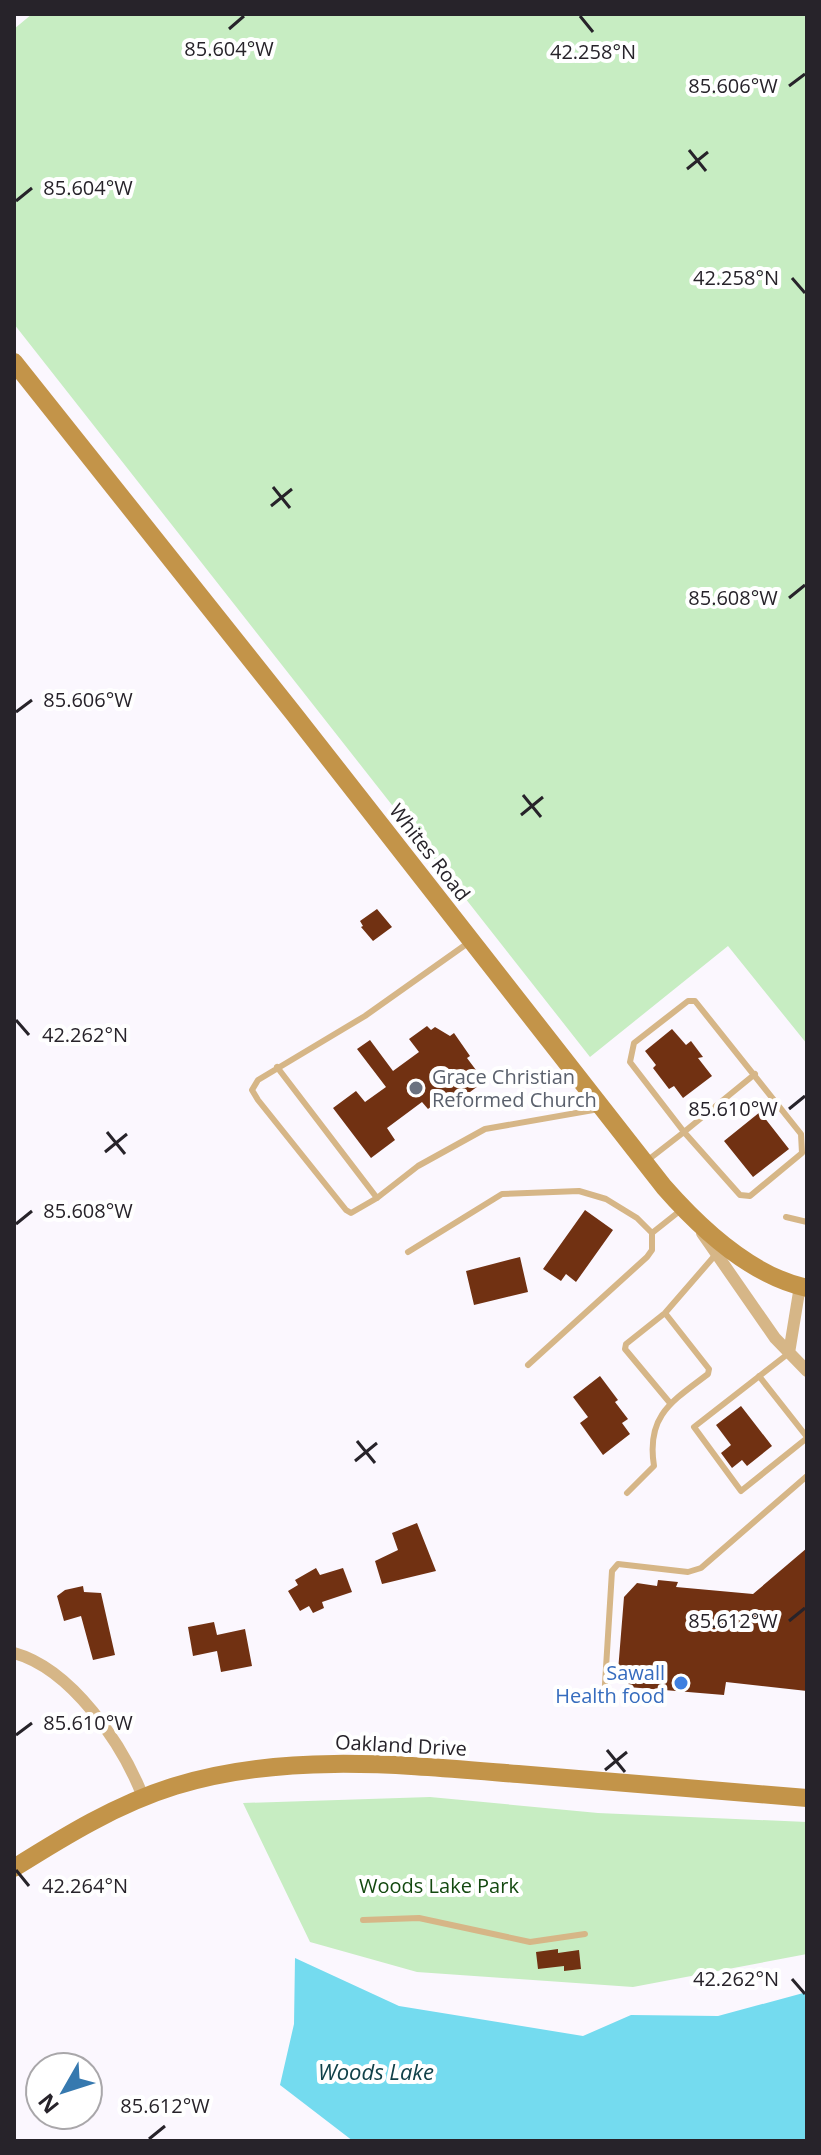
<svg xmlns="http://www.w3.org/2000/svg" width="821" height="2155" font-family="'Open Sans',sans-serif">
	<rect width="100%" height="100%" fill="#fbf7fe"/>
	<!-- green -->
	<path fill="#c7edc2" d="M32 14H807V1044L728 946 590 1057 14 324V29Z
		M430 1797 598 1813 807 1822V1954L633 1987 417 1972 310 1942 243 1803Z"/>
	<!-- water -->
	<path fill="#74dbef" d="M295 1958 399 2006 583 2036 631 2015 718 2016 807 1992V2141H353L280 2085 294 2024Z"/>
	<!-- building -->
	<path fill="#713112" d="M377 909 392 927 373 941 361 927 363 926 360 921Z
		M427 1026 431 1030 435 1027 450 1036 454 1033 470 1056 467 1058 476 1070 473 1080 478 1086 446 1110 439 1100 428 1109 422 1102 387 1128 395 1140 371 1158 333 1108 356 1091 365 1102 386 1087 357 1049 370 1040 393 1071 419 1052 409 1039Z
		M672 1029 686 1045 691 1041 703 1057 698 1058 712 1076 683 1098 674 1086 669 1089 653 1068 656 1065 645 1051Z
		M760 1112 789 1149 753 1177 724 1141Z
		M585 1210 613 1230 576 1282 566 1274 561 1281 543 1269Z
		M520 1257 528 1292 474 1305 466 1271Z
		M600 1376 618 1400 615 1402 628 1419 622 1423 630 1434 603 1455 580 1423 588 1417 573 1397Z
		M741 1406 772 1446 747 1466 742 1460 732 1468 721 1453 731 1445 716 1425Z
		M417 1523 436 1571 382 1584 375 1561 398 1550 392 1533Z
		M807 1548V1691L726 1682 724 1695 628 1687 629 1671H618L624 1597 637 1583 657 1586 658 1580 678 1582 676 1587 753 1594Z
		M316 1568 320 1575 343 1568 352 1592 322 1602 324 1608 313 1613 309 1606 300 1611 288 1591 298 1585 295 1580Z
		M83 1586 84 1592 101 1593 115 1655 93 1660 81 1616 64 1621 57 1596 65 1590Z
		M214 1622 217 1635 245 1629 252 1666 221 1672 217 1651 193 1656 188 1627Z
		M558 1949V1953L579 1950 581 1969 564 1971V1966L538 1969 536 1952Z"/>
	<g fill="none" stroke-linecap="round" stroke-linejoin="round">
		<!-- lane -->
		<path stroke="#d6b687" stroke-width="6" d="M468 943 365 1016 258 1080 252 1090 258 1100 346 1210 351 1213 377 1198 418 1166 485 1129 599 1109
			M277 1067 377 1198
			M648 1160 684 1132 630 1062 634 1043 688 1001H695L801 1134 802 1153 750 1196 740 1195 684 1132 755 1074
			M786 1217 807 1222
			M652 1233 681 1210
			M408 1252 502 1194 579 1191 606 1199 637 1218 652 1233V1250L647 1257 528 1365
			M789 1353 694 1427 741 1491 807 1438
			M759 1376 807 1437
			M670 1403 625 1349 626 1344 665 1313 717 1253
			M627 1493 654 1466C646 1416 671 1402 708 1374L709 1369 665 1313
			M604 1700 612 1571 618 1564 688 1572 701 1568 807 1476
			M363 1920 419 1918 530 1942 585 1934"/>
		<!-- street -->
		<path stroke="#d6b687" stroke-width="12" d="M702 1233 775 1338 807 1371
			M789 1353 800 1286
			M14 1653C72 1669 123 1745 143 1797"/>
		<!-- secondary -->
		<path stroke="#c39449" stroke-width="18" d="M14 362 294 714 664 1187C700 1228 752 1276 807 1288
			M14 1868C65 1836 117 1804 175 1786 285 1752 406 1765 518 1774 614 1782 711 1790 807 1798"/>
	</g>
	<!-- ticks -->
	<path fill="none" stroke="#27232a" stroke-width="3" d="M580 16 593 32M229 29 244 16M789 86 805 74M689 150 706 171M687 169 708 152M16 201 32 188M792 278 805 293M273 487 290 508M271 506 292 489M789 598 805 585M16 712 32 700M523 795 541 817M521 815 543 797M16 1020 29 1035M789 1109 805 1096M107 1132 125 1154M105 1152 127 1134M16 1224 32 1211M357 1441 375 1463M355 1461 377 1443M789 1621 805 1608M16 1735 32 1723M607 1750 625 1772M605 1770 627 1752M16 1870 29 1886M792 1979 805 1994M149 2139 165 2126"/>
	<!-- markers -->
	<circle fill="#6b7280" stroke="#fff" stroke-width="3" cx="416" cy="1088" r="8"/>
	<circle fill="#3f7fe0" stroke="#fff" stroke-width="3" cx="681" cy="1683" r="8"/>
	<g text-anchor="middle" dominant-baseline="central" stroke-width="8" stroke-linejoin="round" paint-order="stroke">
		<!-- street labels -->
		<g font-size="20" fill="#27232a" stroke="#fff">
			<text transform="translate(430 852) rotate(52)">Whites Road</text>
			<text transform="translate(401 1745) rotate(3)">Oakland Drive</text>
		</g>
		<!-- worship labels -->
		<g font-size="20" fill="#5b616d" stroke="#fff" text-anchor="start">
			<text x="432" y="1076">Grace Christian<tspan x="432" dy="23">Reformed Church</tspan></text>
		</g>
		<!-- shop labels -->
		<g font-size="20" fill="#366cbe" stroke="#fff" text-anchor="end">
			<text x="665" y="1672">Sawall<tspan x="665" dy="23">Health food</tspan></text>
		</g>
		<!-- park labels -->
		<g font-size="20" fill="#144910" stroke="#fff">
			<text x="439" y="1885">Woods Lake Park</text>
		</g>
		<!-- water labels -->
		<g font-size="22" font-style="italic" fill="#114149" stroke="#fff">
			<text x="376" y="2071">Woods Lake</text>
		</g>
	</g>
	<g font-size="20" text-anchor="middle" fill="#27232a" stroke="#fff" stroke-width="8" stroke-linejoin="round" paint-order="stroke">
		<text x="229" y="56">85.604°W</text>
		<text x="593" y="59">42.258°N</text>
		<text x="733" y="93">85.606°W</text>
		<text x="88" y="195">85.604°W</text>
		<text x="736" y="285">42.258°N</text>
		<text x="733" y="605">85.608°W</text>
		<text x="88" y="707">85.606°W</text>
		<text x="85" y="1042">42.262°N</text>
		<text x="733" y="1116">85.610°W</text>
		<text x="88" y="1218">85.608°W</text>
		<text x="733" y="1628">85.612°W</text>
		<text x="88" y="1730">85.610°W</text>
		<text x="85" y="1893">42.264°N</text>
		<text x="736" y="1986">42.262°N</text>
		<text x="165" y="2113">85.612°W</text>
	</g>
	<!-- border -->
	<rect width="821" height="2155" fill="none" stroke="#27232a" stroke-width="32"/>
	<!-- north arrow -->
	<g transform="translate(64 2091) rotate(231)"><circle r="38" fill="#ffffff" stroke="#a9a7aa" stroke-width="2"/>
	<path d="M0-6L14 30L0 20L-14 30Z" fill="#3679af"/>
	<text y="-12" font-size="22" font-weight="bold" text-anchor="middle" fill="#27232a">N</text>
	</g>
</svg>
